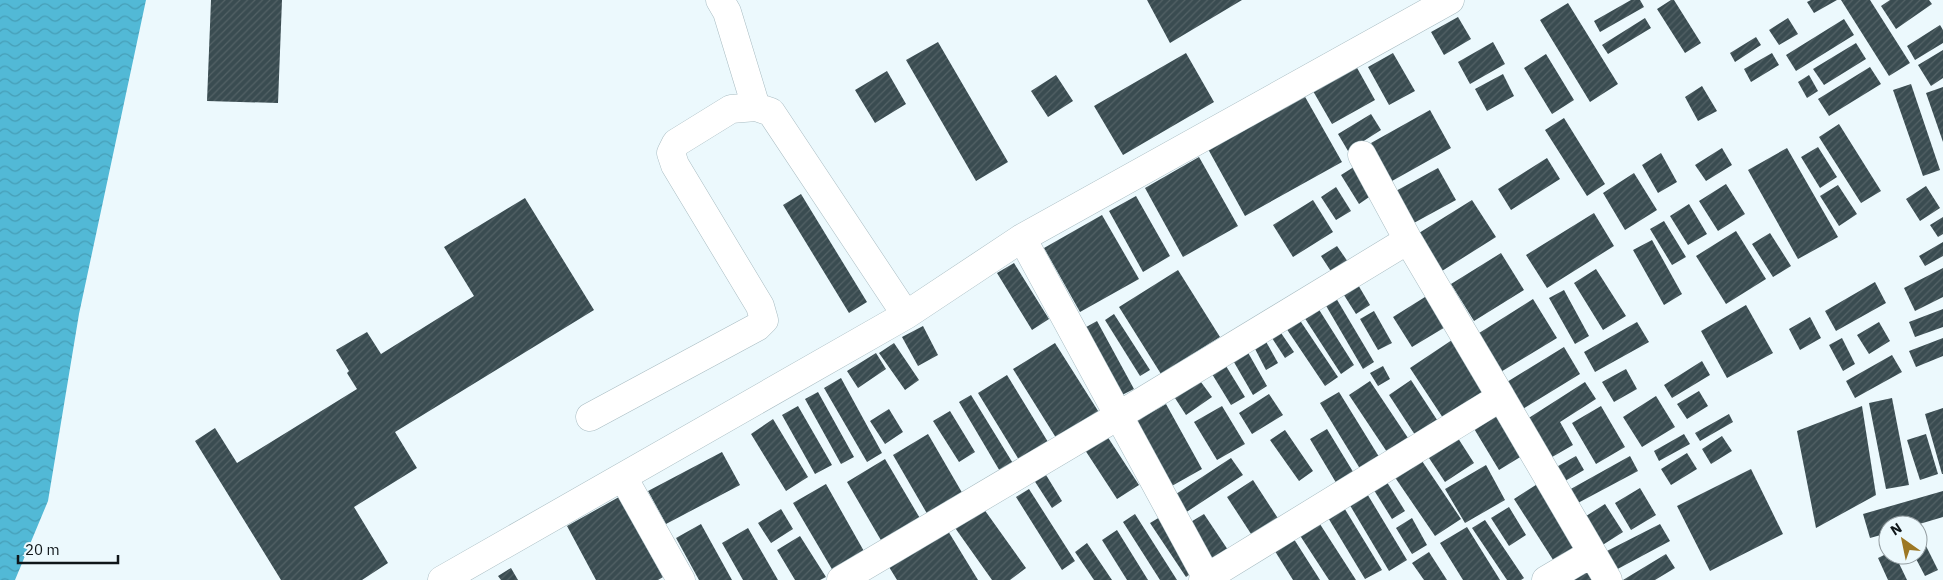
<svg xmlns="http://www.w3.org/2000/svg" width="1943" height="580" font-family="'IBM Plex Sans',sans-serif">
	<defs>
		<pattern id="water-waves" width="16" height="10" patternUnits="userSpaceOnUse" patternTransform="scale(1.25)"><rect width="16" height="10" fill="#52b9d6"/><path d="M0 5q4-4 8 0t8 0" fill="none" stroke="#469eb7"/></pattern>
		<pattern id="building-hatch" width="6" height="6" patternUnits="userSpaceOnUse" patternTransform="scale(1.25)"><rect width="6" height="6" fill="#3a4c51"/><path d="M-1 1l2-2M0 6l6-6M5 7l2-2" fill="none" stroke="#536266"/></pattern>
	</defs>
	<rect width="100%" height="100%" fill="#ecf9fd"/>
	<!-- water -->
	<path fill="url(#water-waves)" d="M0 0H146L79 314 48 501 15 580H0Z"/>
	<!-- building -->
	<path fill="url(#building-hatch)" d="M211 0H282L278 103 207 101Z
		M1147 0H1242L1170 43Z
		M1631 0H1640L1644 7 1600 32 1594 21Z
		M1671 0H1674L1701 43 1685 53 1657 9Z
		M1811 0H1837L1814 13 1807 2Z
		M1841 0H1870L1910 63 1889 76Z
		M1890 0H1929L1932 4 1896 29 1881 6Z
		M1568 3 1618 84 1590 102 1540 20Z
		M1458 17 1471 39 1444 55 1431 32Z
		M1645 18 1651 28 1608 54 1602 45Z
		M1788 18 1798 34 1779 45 1769 30Z
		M1844 19 1854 35 1796 71 1786 55Z
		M1940 25 1943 30V43L1915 60 1907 46Z
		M1756 37 1761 45 1735 62 1730 53Z
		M938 42 1008 162 976 181 906 60Z
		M1493 42 1505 64 1470 84 1458 62Z
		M1856 43 1866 59 1824 85 1813 69Z
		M1943 50V78L1931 86 1918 65Z
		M1186 53 1214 102 1123 155 1094 106Z
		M1393 53 1415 91 1389 105 1368 67Z
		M1772 53 1779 65 1751 82 1744 69Z
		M1546 54 1574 100 1552 114 1524 68Z
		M1356 66 1375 100 1332 124 1313 91Z
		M1870 67 1881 84 1829 116 1818 99Z
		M887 71 906 104 875 123 855 90Z
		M1503 74 1514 96 1487 111 1475 89Z
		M1056 75 1073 101 1048 117 1031 91Z
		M1809 75 1818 91 1807 98 1798 82Z
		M1911 84 1940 170 1923 176 1893 90Z
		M1702 86 1717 111 1698 121 1685 97Z
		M1943 87V142L1926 93Z
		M1304 95 1342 162 1245 216 1208 149Z
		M1430 110 1451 148 1392 181 1371 143Z
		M1371 114 1381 130 1348 151 1338 134Z
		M1564 118 1605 184 1587 196 1545 130Z
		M1839 124 1881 191 1861 203 1819 137Z
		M1818 147 1837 177 1820 188 1801 157Z
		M1722 148 1732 165 1706 181 1695 165Z
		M1787 148 1838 237 1798 259 1748 170Z
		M1661 153 1677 182 1658 193 1642 165Z
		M1199 157 1238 226 1183 257 1145 188Z
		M1547 158 1560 179 1511 210 1498 189Z
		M1357 165 1375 193 1359 204 1341 175Z
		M1438 168 1456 200 1412 224 1394 192Z
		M1634 173 1657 210 1625 230 1603 193Z
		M1726 184 1745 214 1718 231 1699 201Z
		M1838 185 1857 214 1839 226 1820 196Z
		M1926 186 1940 208 1920 221 1906 199Z
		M1336 187 1351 211 1336 220 1321 197Z
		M801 194 867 302 849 313 783 205Z
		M1136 196 1170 256 1143 272 1109 211Z
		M525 198 594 310 395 432 417 468 354 507 388 563 362 580H281L195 441 215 428 237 463 357 389 347 373 349 371 336 350 367 332 381 354 474 296 444 247Z
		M1313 200 1333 232 1293 257 1273 225Z
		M1472 200 1496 237 1442 271 1419 233Z
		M1689 204 1707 234 1688 245 1670 216Z
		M1594 213 1614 246 1547 288 1526 255Z
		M1102 215 1139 279 1080 312 1044 248Z
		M1943 217V234L1938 237 1930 225Z
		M1664 221 1686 257 1672 265 1650 229Z
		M1736 231 1766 279 1726 304 1696 256Z
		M1770 233 1791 266 1773 277 1752 244Z
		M1652 240 1682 294 1664 305 1633 250Z
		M1943 242V256L1925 266 1919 256Z
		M1337 246 1348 262 1332 273 1321 256Z
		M1501 253 1524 290 1474 321 1451 284Z
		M1014 263 1049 319 1032 330 997 273Z
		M1943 268V297L1915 311 1904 288Z
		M1596 269 1626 316 1603 330 1574 283Z
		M1178 270 1220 337 1161 374 1119 307Z
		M1875 282 1886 303 1836 331 1825 311Z
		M1357 283 1370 305 1356 314 1342 292Z
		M1564 290 1589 336 1575 344 1549 298Z
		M1433 292 1452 323 1412 347 1393 317Z
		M1336 298 1374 362 1363 369 1325 304Z
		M1533 299 1557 338 1499 373 1476 335Z
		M1746 305 1773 353 1727 378 1701 331Z
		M1318 308 1354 365 1341 374 1304 317Z
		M1943 309V327L1915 337 1909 322Z
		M1374 311 1392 343 1378 350 1360 319Z
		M1114 314 1150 370 1140 376 1105 320Z
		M1810 317 1821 338 1800 350 1789 329Z
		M1299 319 1338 377 1325 386 1286 328Z
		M1097 321 1134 389 1116 398 1079 331Z
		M1637 322 1649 342 1595 372 1584 352Z
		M1879 322 1890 341 1869 354 1857 335Z
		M923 326 938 355 918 366 902 337Z
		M1279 330 1294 352 1285 358 1270 335Z
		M1458 336 1496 391 1447 424 1410 368Z
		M1264 338 1278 363 1266 370 1253 345Z
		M1842 338 1855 364 1843 371 1829 345Z
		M1943 338V356L1916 367 1909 351Z
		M894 343 919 380 905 390 879 353Z
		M1055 343 1100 414 1058 441 1013 369Z
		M1564 347 1580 374 1518 412 1502 385Z
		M1246 349 1267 386 1253 395 1231 357Z
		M876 353 886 369 858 388 847 371Z
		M1892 355 1902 372 1855 398 1846 381Z
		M1702 361 1710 375 1672 398 1664 385Z
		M1226 366 1245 397 1231 405 1212 374Z
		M1383 366 1390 379 1378 386 1370 373Z
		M1626 369 1637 389 1614 402 1602 382Z
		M1007 375 1048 442 1019 460 978 393Z
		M841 378 882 453 867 462 824 388Z
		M1198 378 1212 397 1186 415 1173 395Z
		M1411 380 1441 426 1419 441 1389 395Z
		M1370 381 1410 441 1389 455 1349 395Z
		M1585 382 1596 399 1560 422 1573 445 1547 460 1524 421Z
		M1699 391 1708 406 1687 419 1677 404Z
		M818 392 854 457 841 464 805 399Z
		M1339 392 1381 460 1362 472 1320 403Z
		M1269 394 1283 415 1252 434 1239 413Z
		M971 395 1014 465 1001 473 959 402Z
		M1656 396 1675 427 1642 447 1623 417Z
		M1892 398 1909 485 1886 489 1869 403Z
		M1166 404 1202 469 1170 487 1134 422Z
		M798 406 832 465 815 474 782 415Z
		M1222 406 1245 444 1217 460 1194 422Z
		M1601 406 1625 447 1596 464 1572 423Z
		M1862 406 1876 495 1816 528 1797 431Z
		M1943 408V474H1942L1925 414Z
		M889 409 903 432 885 444 870 421Z
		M1501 410 1527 453 1499 470 1473 427Z
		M950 411 975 452 959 462 933 421Z
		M1729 414 1733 422 1700 441 1695 433Z
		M773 419 808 477 786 491 751 434Z
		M1327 429 1355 475 1338 486 1310 439Z
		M1285 430 1313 471 1299 481 1270 440Z
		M928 434 964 496 929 517 893 455Z
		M1684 434 1690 444 1659 461 1654 451Z
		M1926 434 1938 474 1920 480 1907 440Z
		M1456 435 1474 463 1445 482 1427 455Z
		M1107 436 1139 485 1117 499 1085 450Z
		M1722 436 1732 451 1711 464 1702 449Z
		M722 452 740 485 666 524 648 491Z
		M1687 453 1697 469 1671 485 1661 469Z
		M1418 455 1461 519 1435 536 1392 473Z
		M1576 456 1584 470 1560 484 1551 470Z
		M1630 456 1638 471 1576 504 1569 490Z
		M1231 458 1243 475 1185 513 1173 496Z
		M885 459 921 520 882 542 847 482Z
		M1486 465 1505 500 1465 523 1445 489Z
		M1751 469 1783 534 1710 571 1677 506Z
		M1043 470 1062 501 1052 508 1032 477Z
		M1385 479 1405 511 1392 519 1372 487Z
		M1253 480 1281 523 1255 540 1227 497Z
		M1539 483 1582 551 1557 566 1514 499Z
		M826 484 865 553 833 571 793 503Z
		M1640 488 1656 515 1631 530 1615 503Z
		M1029 489 1075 561 1062 570 1016 497Z
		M1943 491V517L1916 525H1888V533L1870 538 1863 514Z
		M1366 492 1407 560 1389 571 1348 502Z
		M619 497 663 577 658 580H596L567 526Z
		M1605 504 1623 532 1601 546 1583 518Z
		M981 505 1026 568 1010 580H992L953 525Z
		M1343 506 1382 570 1365 579 1327 516Z
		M1509 507 1526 535 1509 546 1491 518Z
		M781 509 793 529 771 543 758 523Z
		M1135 514 1177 580H1160L1123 522Z
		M1204 514 1228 550 1208 563 1184 526Z
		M1160 517 1196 570 1186 577 1150 523Z
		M1412 518 1427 545 1412 554 1396 528Z
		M1485 520 1524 578 1521 580H1507L1472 528Z
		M1318 521 1356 580H1329L1299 534Z
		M701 524 732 580H699L676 538Z
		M1660 524 1670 541 1612 572 1601 554Z
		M945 526 978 580H897L886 562Z
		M1467 527 1500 580H1463L1440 543Z
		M748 528 778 580H743L722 543Z
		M1117 530 1148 580H1127L1102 540Z
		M800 536 826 577 820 580H795L777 550Z
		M1292 536 1320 580H1293L1273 548Z
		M1087 543 1112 580H1094L1075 552Z
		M1925 544 1938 570 1925 576 1914 555H1918V548Z
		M1429 552 1447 580H1424L1412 563Z
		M1888 553V555H1895L1907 580H1888L1878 558Z
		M1666 554 1675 568 1655 580H1623Z
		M511 568 518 580H501L498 576Z
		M1586 568 1594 580H1568Z"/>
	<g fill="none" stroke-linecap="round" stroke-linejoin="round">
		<defs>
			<path id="minor" d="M720 0 727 12 756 107
				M1362 155 1408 240
				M1022 238 1208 580
				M590 417 757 327 764 320 760 306 675 165 671 153 676 143 731 109 756 107 771 112 906 315
				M623 477 681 580
				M442 580 906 315 1022 238 1450 0
				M841 580 1118 416 1408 240 1501 397
				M1203 580 1501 397 1608 580
				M1546 580 1592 553"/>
		</defs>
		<!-- minor casing -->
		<use href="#minor" stroke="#a8bcc2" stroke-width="29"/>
		<!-- minor -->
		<use href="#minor" stroke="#fff" stroke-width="28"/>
	</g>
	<!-- north arrow -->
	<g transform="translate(1903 540) rotate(327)"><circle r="24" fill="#ecf9fd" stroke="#949ea2"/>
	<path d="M0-4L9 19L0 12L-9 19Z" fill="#9d7824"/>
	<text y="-8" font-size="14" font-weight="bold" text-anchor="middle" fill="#0f1619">N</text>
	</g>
	<!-- scale -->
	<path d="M18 555v8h100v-8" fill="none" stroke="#0f1619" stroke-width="2.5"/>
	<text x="25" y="555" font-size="15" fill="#0f1619" stroke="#ecf9fd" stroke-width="4" paint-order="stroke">20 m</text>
</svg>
